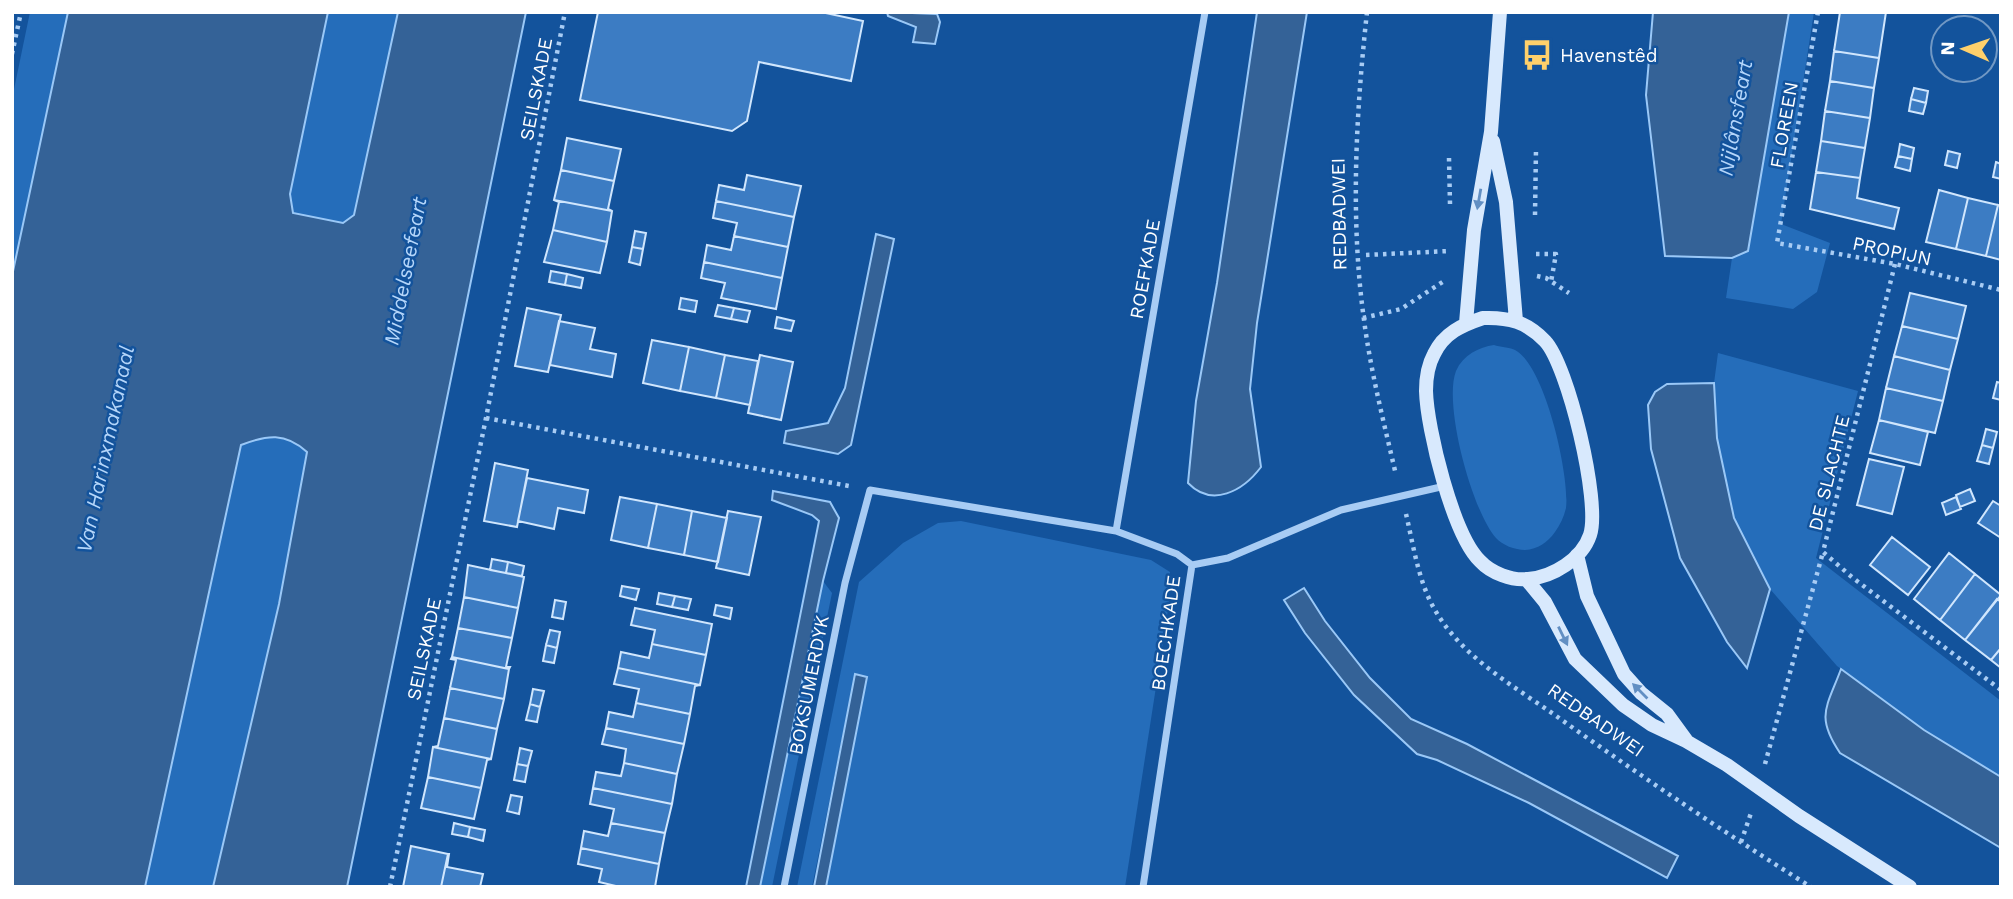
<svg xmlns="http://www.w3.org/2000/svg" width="2013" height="899" font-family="'Work Sans',sans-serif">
	<rect width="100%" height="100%" fill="#13539c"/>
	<!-- green -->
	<path fill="#256dba" d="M30 12H68L12 276V99Z
		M328 12H398L354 216 343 223 293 213 290 194Z
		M1789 12H1814L1781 224 1830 243 1817 292 1793 309 1726 298 1732 258 1748 251Z
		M1494 345C1500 347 1509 347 1515 350 1545 365 1570 476 1566 508 1564 517 1560 525 1555 532 1547 543 1538 549 1525 550 1515 550 1502 545 1496 538 1472 511 1443 404 1456 371 1463 355 1479 347 1494 345Z
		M1718 353 1858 391 1816 558 2001 701V777L1924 730 1837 666 1770 589 1734 518 1717 438 1714 383Z
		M264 437 292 440 307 452 279 604 213 887H145L241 445Z
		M961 521 1151 560 1170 572 1169 603 1125 887H826L867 677 855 674 812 887H797L859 582 903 543 938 523Z
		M823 581 832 593 772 887H760Z"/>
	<!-- water -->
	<path fill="#346297" stroke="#9ac8f7" stroke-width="2" d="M68 12H328L290 194 293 213 343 223 354 215 398 12H526L347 887H213L279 604 307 452C285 432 267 435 241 445L145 887H12V276Z
		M887 12 937 14 940 22 935 44 913 42 916 27 888 16Z
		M1257 12H1307L1257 323 1250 389 1261 467C1243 491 1212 508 1188 483L1196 401 1217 283Z
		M1653 12H1789L1748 251 1732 258 1665 256 1646 95Z
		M876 234 894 239 851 445 838 454 784 443 786 431 828 423 845 388Z
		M1714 383 1717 438 1734 518 1770 589 1747 668 1727 642 1680 558 1651 449 1648 405 1655 392 1667 384Z
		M773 491 830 502 839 518 823 581 760 887H746L819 521 812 515 772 500Z
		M1304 588 1325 621 1370 678 1411 719 1467 744 1678 856 1667 878 1529 803 1437 760 1417 754 1354 695 1305 633 1284 600Z
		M1841 669 1924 730 2001 777V848L1840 753C1815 716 1827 707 1841 669Z
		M855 674 867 677 826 887H814Z"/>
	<!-- building -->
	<path fill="#3c7cc3" stroke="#d0e6fd" stroke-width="2" d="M598 12H821L863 21 851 81 759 62 747 121 732 131 580 100Z
		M1840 12H1886L1879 58 1834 51Z
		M1834 51 1879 58 1874 88 1830 81Z
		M1830 81 1874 88 1870 118 1825 111Z
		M1914 88 1928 91 1926 103 1911 99Z
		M1911 99 1926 103 1923 114 1909 111Z
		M1825 111 1870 118 1865 148 1821 141Z
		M567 138 621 149 614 181 561 170Z
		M1821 141 1865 148 1860 178 1816 172Z
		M1900 144 1914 148 1912 159 1898 156Z
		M1948 151 1960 154 1957 168 1945 165Z
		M1898 156 1912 159 1910 171 1895 167Z
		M1996 162 2001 164V179L1993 177Z
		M561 170 614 181 608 209 612 211 554 200Z
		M1816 172 1860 178 1857 198 1899 208 1894 229 1810 209Z
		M747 175 801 186 794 217 716 201 719 185 744 190Z
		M1939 190 1968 198 1956 249 1926 242Z
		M1968 198 1998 205 1986 256 1956 249Z
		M554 200 612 211 607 242 553 230 559 202Z
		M716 201 794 217 788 247 734 236 737 223 713 218Z
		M1998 205 2001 206V260L1986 256Z
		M553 230 607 242 600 273 544 262Z
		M635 231 646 233 643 249 632 247Z
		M734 236 788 247 782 278 704 262 707 245 731 250Z
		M632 247 643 249 640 265 629 262Z
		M704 262 782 278 776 309 721 298 725 283 701 278Z
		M551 271 567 274 565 285 549 282Z
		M567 274 583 278 581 288 565 285Z
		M1910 293 1966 306 1958 339 1902 326Z
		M681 298 697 301 695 312 679 309Z
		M718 305 734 308 731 319 715 316Z
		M527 308 561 315 548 372 515 366Z
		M734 308 750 311 747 322 731 319Z
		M777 317 794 321 791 331 775 328Z
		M559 321 595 328 590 349 616 354 612 377 550 365Z
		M1902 326 1958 339 1950 370 1894 356Z
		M652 340 689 347 680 391 643 383Z
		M689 347 725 355 716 398 680 391Z
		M725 355 758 361 750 405 716 398Z
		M760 355 793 362 781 420 748 413Z
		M1894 356 1950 370 1943 401 1886 388Z
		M1997 382 2001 383V400L1993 398Z
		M1886 388 1943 401 1935 433 1879 420Z
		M1879 420 1928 432 1920 465 1870 453Z
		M1986 429 1997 432 1993 448 1982 445Z
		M1982 445 1993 448 1989 464 1977 461Z
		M1869 459 1904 467 1892 514 1857 505Z
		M495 463 528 470 517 527 484 521Z
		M527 478 588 490 584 513 558 508 554 529 518 521Z
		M1970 489 1975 501 1960 507 1956 495Z
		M620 497 657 504 648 548 611 540Z
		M1956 497 1961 509 1946 515 1942 503Z
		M1993 501 2001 506V538L1978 523Z
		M657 504 692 511 684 555 648 548Z
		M692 511 727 518 718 562 684 555Z
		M728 511 761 517 749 575 716 568Z
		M1892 537 1930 567 1908 595 1870 565Z
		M1949 553 1975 574 1940 620 1914 599Z
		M492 559 508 562 506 573 490 570Z
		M508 562 524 566 522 576 506 573Z
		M468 565 524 577 518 608 464 597Z
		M1975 574 2001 595 1965 640 1940 620Z
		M622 586 639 589 636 600 620 596Z
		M659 593 675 596 672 607 657 604Z
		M675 596 691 599 688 610 672 607Z
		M464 597 518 608 512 638 458 628Z
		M1997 599 2001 602V648L1991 660 1965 640Z
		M555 600 566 602 563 619 552 617Z
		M716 605 732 608 730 619 714 615Z
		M635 608 712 624 706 655 652 644 655 630 631 625Z
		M458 628 512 638 506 667H510L509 669 452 657Z
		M550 630 560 632 557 648 546 645Z
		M652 644 706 655 700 685 618 668 621 652 649 658Z
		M546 645 557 648 554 663 543 661Z
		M2001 648V668L1991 660Z
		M452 657 509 669 504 699 450 688 456 660 451 659Z
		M618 668 700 685 695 686 690 714 636 703 639 689 614 684Z
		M450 688 504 699 497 729 444 718Z
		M533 689 544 691 540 707 530 704Z
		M636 703 690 714 684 744 606 728 609 712 633 717Z
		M530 704 540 707 537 722 526 720Z
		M444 718 497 729 491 759 433 747 438 746Z
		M606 728 684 744 677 774 624 763 626 749 602 744Z
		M433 747 491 759 487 760 481 788 428 777Z
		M520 748 532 751 528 766 517 764Z
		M624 763 677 774 672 804 593 788 596 772 621 776Z
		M517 764 528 766 525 782 514 780Z
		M428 777 481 788 474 819 421 808Z
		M593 788 672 804 665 833 611 823 614 809 590 804Z
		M511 795 522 797 519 814 507 811Z
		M454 823 470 827 468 837 452 834Z
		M611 823 665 833 659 864 581 848 584 831 608 836Z
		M470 827 485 830 483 841 468 837Z
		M411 846 448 854 441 887H403Z
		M581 848 659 864 655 887H620L599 882 602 869 578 864Z
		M448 854H449L447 867 483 874 480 887H441Z"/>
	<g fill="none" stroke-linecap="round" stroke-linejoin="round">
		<!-- path -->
		<path stroke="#a8ccf4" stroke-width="4.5" stroke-dasharray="3.5 5" stroke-linecap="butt" d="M1367 12C1356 113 1350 219 1364 320 1371 373 1384 423 1396 475
			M1818 12 1777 243 1895 264 2001 290
			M12 54 21 12
			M1449 158 1450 204
			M1535 215 1536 149
			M1536 254H1556L1551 282
			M1366 255 1449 251
			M1895 264 1823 552 1853 578 2001 690
			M1537 276 1546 278 1569 293
			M1363 318 1401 309 1444 281
			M486 418 849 486
			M1406 514C1414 548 1419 586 1438 615 1466 660 1517 688 1559 718 1641 776 1725 833 1811 887
			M1765 764 1823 552
			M1741 842 1751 813
			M390 887 486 418 565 12"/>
		<!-- street -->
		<path stroke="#a8ccf4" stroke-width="7" d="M1116 531 1205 12
			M784 887 845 583 870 490 1116 531 1177 554 1192 565
			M1143 887 1192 565 1228 558 1341 510 1445 486"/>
		<!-- secondary -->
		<path stroke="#d8e9fd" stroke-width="14" d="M1493 141 1506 202 1516 321
			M1483 318C1509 317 1527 322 1545 341 1568 365 1601 503 1590 535 1582 559 1553 577 1528 579 1512 581 1491 573 1480 561 1453 535 1427 429 1426 391 1426 379 1428 365 1434 354 1444 333 1462 325 1483 318Z
			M1466 323 1474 230 1491 132 1500 12
			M1577 555 1587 596 1624 674 1641 693 1667 714 1686 740
			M1526 579 1545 602 1575 659 1623 705 1652 725 1686 741 1727 765 1799 816 1910 887"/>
	</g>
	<!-- one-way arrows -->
	<defs><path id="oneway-solid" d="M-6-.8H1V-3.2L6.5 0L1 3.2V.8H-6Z" transform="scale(1.75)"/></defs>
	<g fill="#628fc3">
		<use href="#oneway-solid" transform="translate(1479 199) rotate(100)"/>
		<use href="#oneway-solid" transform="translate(1563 636) rotate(64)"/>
		<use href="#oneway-solid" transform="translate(1640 691) rotate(-135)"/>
	</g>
	<!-- icons -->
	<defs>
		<symbol id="bus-bare" viewBox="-9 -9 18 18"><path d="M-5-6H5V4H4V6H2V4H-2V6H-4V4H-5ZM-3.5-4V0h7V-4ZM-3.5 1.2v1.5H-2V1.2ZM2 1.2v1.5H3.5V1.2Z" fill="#ffd06b" stroke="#13539c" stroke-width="2.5" paint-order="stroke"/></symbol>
	</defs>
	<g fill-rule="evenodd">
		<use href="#bus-bare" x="1515" y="33" width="44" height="44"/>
	</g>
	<g text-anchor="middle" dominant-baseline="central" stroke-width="5" stroke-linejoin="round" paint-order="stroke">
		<!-- poi labels -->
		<g font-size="19" fill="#fff" stroke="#13539c" text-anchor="start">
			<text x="1560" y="55">Havenstêd</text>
		</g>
		<!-- street labels -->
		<g font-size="19" fill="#fff" stroke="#13539c">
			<text transform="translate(536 89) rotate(-79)">SEILSKADE</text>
			<text transform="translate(1784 125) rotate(-80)">FLOREEN</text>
			<text transform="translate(1339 214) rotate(-91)">REDBADWEI</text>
			<text transform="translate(1892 251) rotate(12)">PROPIJN</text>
			<text transform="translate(1145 269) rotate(-80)">ROEFKADE</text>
			<text transform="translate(1829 473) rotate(-76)">DE SLACHTE</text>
			<text transform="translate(1166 633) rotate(-82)">BOECHKADE</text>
			<text transform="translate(424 649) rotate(-78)">SEILSKADE</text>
			<text transform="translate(809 685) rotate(-79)">BOKSUMERDYK</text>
			<text transform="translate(1596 720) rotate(35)">REDBADWEI</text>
		</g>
		<!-- water labels -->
		<g font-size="21" font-style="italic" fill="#b5d6fa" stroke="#13539c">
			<text transform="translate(1735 118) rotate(-80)">Nijlânsfeart</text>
			<text transform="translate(405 271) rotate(-79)">Middelseefeart</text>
			<text transform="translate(105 449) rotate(-78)">Van Harinxmakanaal</text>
		</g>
	</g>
	<!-- border -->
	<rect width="2013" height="899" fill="none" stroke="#ffffff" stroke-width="28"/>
	<!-- north arrow -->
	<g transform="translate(1964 49) rotate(272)"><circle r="33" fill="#13539c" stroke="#7198c4" stroke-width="2"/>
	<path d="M0-5L12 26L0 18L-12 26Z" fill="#ffd06b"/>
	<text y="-10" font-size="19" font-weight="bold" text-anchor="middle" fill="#ffffff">N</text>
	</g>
</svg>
